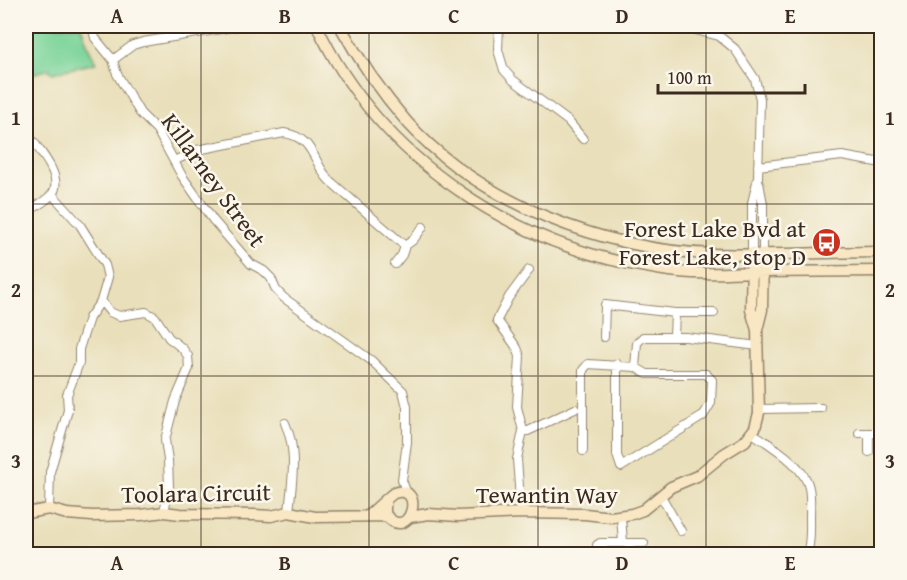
<svg xmlns="http://www.w3.org/2000/svg" width="907" height="580" font-family="'Gentium Book Plus',serif">
	<rect width="100%" height="100%" fill="#fbf7ec"/>
	<filter id="ink" filterUnits="userSpaceOnUse"><feTurbulence type="fractalNoise" baseFrequency=".0167" numOctaves="2"/><feDisplacementMap in="SourceGraphic" scale="12" xChannelSelector="R" yChannelSelector="G"/><feConvolveMatrix kernelMatrix="1 2 1 2 8 2 1 2 1" color-interpolation-filters="sRGB"/></filter>
	<filter id="wash" filterUnits="userSpaceOnUse"><feTurbulence type="fractalNoise" baseFrequency=".008" numOctaves="4" result="noise"/><feDisplacementMap in="SourceGraphic" scale="24" xChannelSelector="R" yChannelSelector="G"/><feGaussianBlur stdDeviation="1.35" result="paint"/><feColorMatrix in="noise" values="0 0 0 0 0 0 0 0 0 0 0 0 0 0 0 0 0 1.4 0 .05"/><feComposite in="paint" operator="in"/></filter>
	<g filter="url(#wash)">
		<rect width="100%" height="100%" fill="#e9dfba"/>
		<!-- green -->
		<path fill="#7cd49a" stroke="#5c7f5c" stroke-width="1.5" d="M26 26H81L87 44 96 63 52 73 49 69 26 76Z"/>
	</g>
	<g filter="url(#ink)">
		<g fill="none" stroke-linecap="round" stroke-linejoin="round">
			<defs>
				<path id="street" d="M92 26 95 38 113 60 117 74 140 113 157 130 182 176 213 220 251 264 264 271 271 278 276 290 284 298 372 361 403 391 407 407V442L402 480 407 494
					M499 26 498 50 504 70 513 80 568 121 583 139
					M680 26 719 36 735 49 755 79 760 99 758 178 752 203V253
					M113 60 133 45 143 42 239 26
					M26 131C35 146 64 175 53 193 47 201 34 207 26 213
					M174 161 197 150 284 133C314 137 313 163 329 180L405 246
					M758 166 842 156 882 163
					M759 183 763 204V253
					M395 264 402 255 405 246 413 240 423 227
					M101 301 110 312 119 316 146 312 155 317 169 338 182 348 188 356 189 368 175 401 165 440 168 460 169 487 164 512
					M674 336 675 313
					M604 337 605 305 675 313H714
					M635 367 637 343 643 337H686L758 346
					M759 409 821 408
					M285 423C298 452 292 481 289 512
					M523 431H528L575 409
					M752 433C770 444 805 466 809 488 811 497 810 508 810 517 810 530 811 542 807 554
					M859 433H882
					M869 433V452
					M583 451V370L588 364 635 367 647 374H706L712 380 711 403 703 416 621 467 617 455V364
					M661 496 681 531
					M49 509 50 472 68 410 67 395 79 363V349L89 318 101 301 108 277 105 265 80 225 52 194
					M521 513 517 459 523 431 517 407 520 356 517 348 497 320 509 297 529 270
					M621 517 623 542
					M597 554V545L600 543H644"/>
				<path id="secondary" d="M317 26C381 161 517 249 663 270 693 275 724 273 754 272 797 272 839 271 882 271
					M340 26C359 60 381 92 407 122 481 204 605 250 713 254 769 256 826 252 882 252
					M757 330 762 310 763 253
					M26 513 49 509 67 514 92 516 141 515 164 512 180 514 254 515 271 516 289 512 315 517 387 516
					M369 515C375 510 390 495 394 493 427 482 410 546 385 514V502
					M410 517 428 514 458 516 521 513 585 514 611 517 632 514 643 510 671 487 697 476 724 454 745 441 755 428 759 413 757 330 751 310 752 253"/>
			</defs>
			<!-- street casing -->
			<use href="#street" stroke="#92846c" stroke-width="10"/>
			<!-- secondary casing -->
			<use href="#secondary" stroke="#92846c" stroke-width="13"/>
			<!-- street -->
			<use href="#street" stroke="#fff" stroke-width="8"/>
			<!-- secondary -->
			<use href="#secondary" stroke="#f9e7c3" stroke-width="10"/>
		</g>
	</g>
	<!-- grid -->
	<path fill="none" stroke="#3b2a1e" stroke-width="1.5" stroke-opacity="0.55" d="M201 26V554M369 26V554M538 26V554M706 26V554M26 204H882M26 376H882"/>
	<!-- icons -->
	<defs>
		<symbol id="bus-disc" viewBox="-11 -11 22 22"><circle r="9.5" fill="#c8321e" stroke="#fbf7ec"/><path d="M-5-6H5V4H4V6H2V4H-2V6H-4V4H-5ZM-3.5-4V0h7V-4ZM-3.5 1.2v1.5H-2V1.2ZM2 1.2v1.5H3.5V1.2Z" fill="#fff"/></symbol>
	</defs>
	<g fill-rule="evenodd">
		<use href="#bus-disc" x="810" y="226" width="33" height="33"/>
	</g>
	<g text-anchor="middle" dominant-baseline="central" stroke-width="5" stroke-linejoin="round" paint-order="stroke">
		<!-- street labels -->
		<g font-size="24" fill="#3b2a1e" stroke="#fbf7ec">
			<text transform="translate(214 180) rotate(54)">Killarney Street</text>
			<text transform="translate(196 493) rotate(-1)">Toolara Circuit</text>
			<text x="547" y="494">Tewantin Way</text>
		</g>
		<!-- poi labels -->
		<g font-size="24" fill="#3b2a1e" stroke="#fbf7ec" text-anchor="end">
			<text x="806" y="228">Forest Lake Bvd at<tspan x="806" dy="28">Forest Lake, stop D</tspan></text>
		</g>
	</g>
	<!-- margin -->
	<rect width="907" height="580" fill="none" stroke="#fbf7ec" stroke-width="66"/>
	<!-- scale -->
	<path d="M658 84v9h147v-9" fill="none" stroke="#3b2a1e" stroke-width="3"/>
	<text x="667" y="84" font-size="18" fill="#3b2a1e" stroke="#fbf7ec" stroke-width="4.5" paint-order="stroke">100 m</text>
	<rect x="33" y="33" width="841" height="514" fill="none" stroke="#3b2a1e" stroke-width="2"/>
	<g font-size="20" text-anchor="middle" font-weight="bold" fill="#3b2a1e">
		<text x="117" y="23">A</text>
		<text x="285" y="23">B</text>
		<text x="454" y="23">C</text>
		<text x="622" y="23">D</text>
		<text x="790" y="23">E</text>
		<text x="16" y="125">1</text>
		<text x="890" y="125">1</text>
		<text x="16" y="297">2</text>
		<text x="890" y="297">2</text>
		<text x="16" y="468">3</text>
		<text x="890" y="468">3</text>
		<text x="117" y="570">A</text>
		<text x="285" y="570">B</text>
		<text x="454" y="570">C</text>
		<text x="622" y="570">D</text>
		<text x="790" y="570">E</text>
	</g>
</svg>
